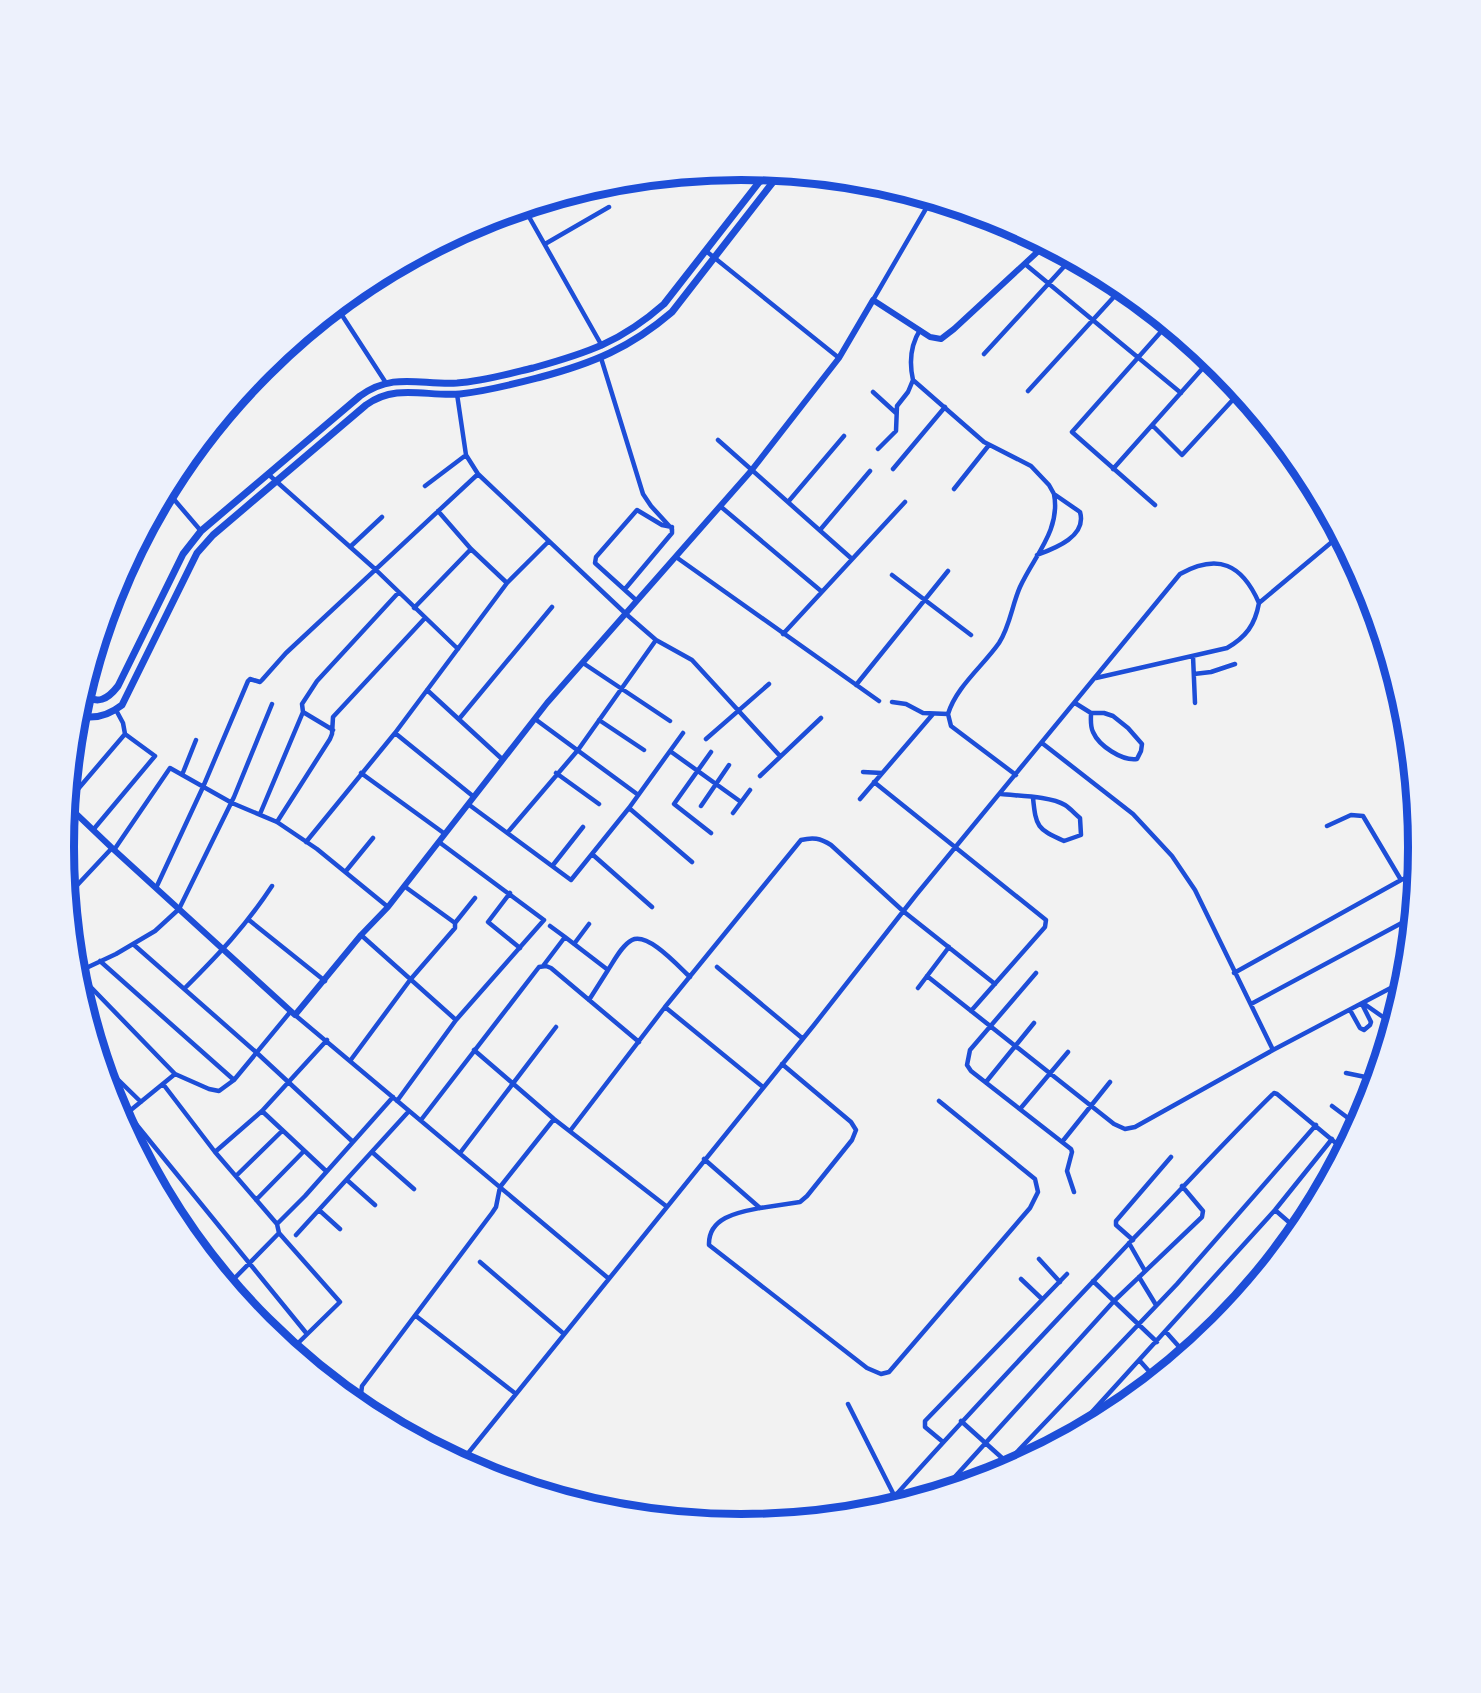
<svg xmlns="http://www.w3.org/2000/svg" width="1481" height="1693" font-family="Figtree,sans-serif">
	<rect width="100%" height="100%" fill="#f2f2f2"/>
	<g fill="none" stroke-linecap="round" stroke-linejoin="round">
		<!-- minor -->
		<path stroke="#1d4ed8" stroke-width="4.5" d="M524 208 602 346
			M545 244 609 207
			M706 251 839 358
			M1025 264 1181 393
			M873 300 931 200
			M336 306 386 383
			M920 330C910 346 909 362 913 380L984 442 1031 466 1049 485 1054 494 1080 512C1087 536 1056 548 1037 555
			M984 354 1071 259
			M601 358 643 494 651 506 672 529V533L625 589
			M1028 391 1122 288
			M873 392 896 413
			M457 394 466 455 478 474 626 614 656 640 692 660 780 756
			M1153 426 1182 455 1240 392
			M718 440 852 559
			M878 449 896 431 897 406 908 392 913 380
			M893 469 945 407
			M1113 469 1210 360
			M268 474 375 569 458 649
			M425 486 466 455
			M954 489 989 445
			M166 490 201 531
			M788 502 844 436
			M1155 505 1072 432 1167 325
			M720 506 821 591
			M438 511 471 549 507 583
			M820 530 870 471
			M350 547 382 517
			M676 557 879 701
			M892 575 971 635
			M637 601 595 563 596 557 637 510 662 525 672 527
			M414 608 471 549
			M783 634 905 502
			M1193 656 1195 703
			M583 663 670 721
			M1194 674 1211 672 1235 664
			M1096 678 1227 648C1246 637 1255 625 1259 603
			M856 685 948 571
			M427 690 502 759
			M892 702 906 704 923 713 948 714 951 726 1016 775
			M1075 703 1091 713H1104L1113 716 1128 728 1142 744 1141 751 1137 759C1122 761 1099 746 1093 732 1090 726 1091 720 1091 713
			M272 704 234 797 179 909 155 931 116 954 84 969 81 972V977L175 1074 209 1089 219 1091 234 1080 291 1011
			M303 712 333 730
			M948 714C956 687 983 666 999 643 1010 626 1012 605 1020 587 1034 556 1061 530 1054 494
			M459 719 552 607
			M535 719 637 794
			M599 720 644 750
			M395 733 474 797
			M706 739 769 684
			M1042 743 1133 814 1172 856 1195 890 1273 1050
			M670 751 683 733
			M711 752 674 804 711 833
			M863 772 882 773
			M361 773 445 834
			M556 773 599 804
			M182 775 196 740
			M760 776 821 718
			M874 782 1046 920 1045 927 971 1011
			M1001 794C1018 796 1050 796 1065 805 1070 808 1075 814 1080 818L1081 835 1064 841C1037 829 1036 827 1033 798
			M860 799 933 714
			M67 802 125 734 123 723 116 710
			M468 804 571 880 629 808 670 751 741 802
			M701 806 729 765
			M629 808 692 862
			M733 813 750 790
			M260 814 303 712 302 704 317 681 398 593
			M277 822 330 739 332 734 333 717 425 618
			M1327 826 1351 815 1363 816 1401 880
			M93 830 155 756 125 734
			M508 832 578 750 656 640
			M306 842 395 733 507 583 548 542
			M114 850 170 768 232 803 277 822 317 849 388 907
			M592 854 652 907
			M553 865 583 827
			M346 871 373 838
			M404 886 455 923
			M156 888 203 787 248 681 250 679 260 682 262 680 286 653 478 474
			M510 893 488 922 520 948
			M68 895 112 848
			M249 920 325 981
			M550 926 565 937
			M361 935 456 1020
			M133 944 257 1053 353 1142
			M574 944 589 924
			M100 961 234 1080
			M543 966 565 937 608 970C614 961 622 945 632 940 648 932 678 966 690 977
			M717 967 802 1038
			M1036 973 970 1050 967 1065 971 1071 1071 1149 1072 1152 1067 1171 1074 1192
			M1234 973 1401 880 1415 874
			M927 976 1114 1124 1125 1129 1135 1127 1273 1050 1404 981
			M918 988 949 947
			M184 989C219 954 245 927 272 886
			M589 1000 608 970
			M1363 1003 1383 1017 1394 1016
			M1251 1004 1411 918
			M1350 1010 1360 1028 1364 1030 1370 1025 1371 1022 1362 1004
			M295 1015 608 1278
			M474 1050 554 1119 666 1206
			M350 1061 410 980 455 928V923L475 898
			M102 1064 141 1102
			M1346 1073 1375 1079
			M986 1082 1034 1023
			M163 1084 215 1152 277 1224 279 1233 228 1285
			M763 1087 665 1007 801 840C813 837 820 838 831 845L903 911 995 984
			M397 1101 456 1020 544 920 439 842
			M1332 1106 1356 1124
			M1020 1109 1068 1052
			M262 1111 326 1171
			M127 1113 307 1334
			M121 1118 175 1074
			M421 1120 539 967 546 966 551 968 639 1042
			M570 1131 665 1007
			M1062 1142 1110 1082
			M215 1152 262 1111 327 1040
			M372 1152 414 1189
			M460 1153 556 1027
			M704 1159 760 1208 800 1202 807 1196 852 1140 856 1130 851 1122 782 1064
			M236 1176 282 1131
			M347 1180 375 1205
			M256 1200 304 1151
			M760 1208C739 1212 708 1217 709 1245L867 1368 881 1374 889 1372 1030 1208 1038 1192 1035 1179 939 1101
			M319 1210 340 1229
			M1275 1210 1298 1230
			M277 1224 305 1196 393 1097
			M279 1233 340 1302 291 1350
			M296 1235 409 1111
			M1133 1240 1116 1225V1221L1171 1157
			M1129 1243 1145 1271
			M1039 1259 1060 1282
			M480 1262 564 1334
			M1139 1277 1156 1305
			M1021 1279 1042 1299
			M1093 1281 1157 1342
			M416 1316 516 1394
			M1166 1332 1182 1350H1190
			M1190 1350 1273 1260
			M1140 1361 1155 1378
			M848 1404 898 1503
			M961 1421 1011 1466
			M1072 1434 1275 1210 1332 1139
			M943 1442 925 1427V1421L1067 1274
			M436 1448C426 1439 418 1437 406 1431 395 1426 367 1405 361 1394L362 1386 492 1213 496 1207 500 1187 554 1119
			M461 1462 814 1025 916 895 1180 574C1218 553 1242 564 1259 603L1339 536
			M996 1474 1177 1284 1316 1125
			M943 1490 1114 1301 1202 1217 1203 1211 1182 1186
			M895 1496C973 1408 1054 1323 1134 1238 1181 1190 1226 1140 1274 1093L1277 1094 1343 1149"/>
		<!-- tertiary -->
		<path stroke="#1d4ed8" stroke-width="6" d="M67 805 112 848 295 1015 361 935 388 907 547 703 751 471 839 358 873 300 930 337 941 339 954 329 1045 245"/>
		<!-- secondary -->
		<path stroke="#1d4ed8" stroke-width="7" d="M83 693C97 706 108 699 118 686L183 554 201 531 360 396C393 372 420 385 457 383 483 381 508 374 533 368 587 353 621 342 664 304L767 172
			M76 715C93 720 108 716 122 705L197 553 213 535 366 405C396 383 427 397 460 394 488 391 514 384 541 377 593 363 630 348 672 312L780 173"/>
	</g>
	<!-- crop -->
	<path d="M0 0H1481V1693H0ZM74 847a667 667 0 1 1 1334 0a667 667 0 1 1-1334 0Z" fill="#edf1fc" fill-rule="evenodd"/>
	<path fill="none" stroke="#1d4ed8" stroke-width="8" d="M74 847a667 667 0 1 1 1334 0a667 667 0 1 1-1334 0Z"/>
</svg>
